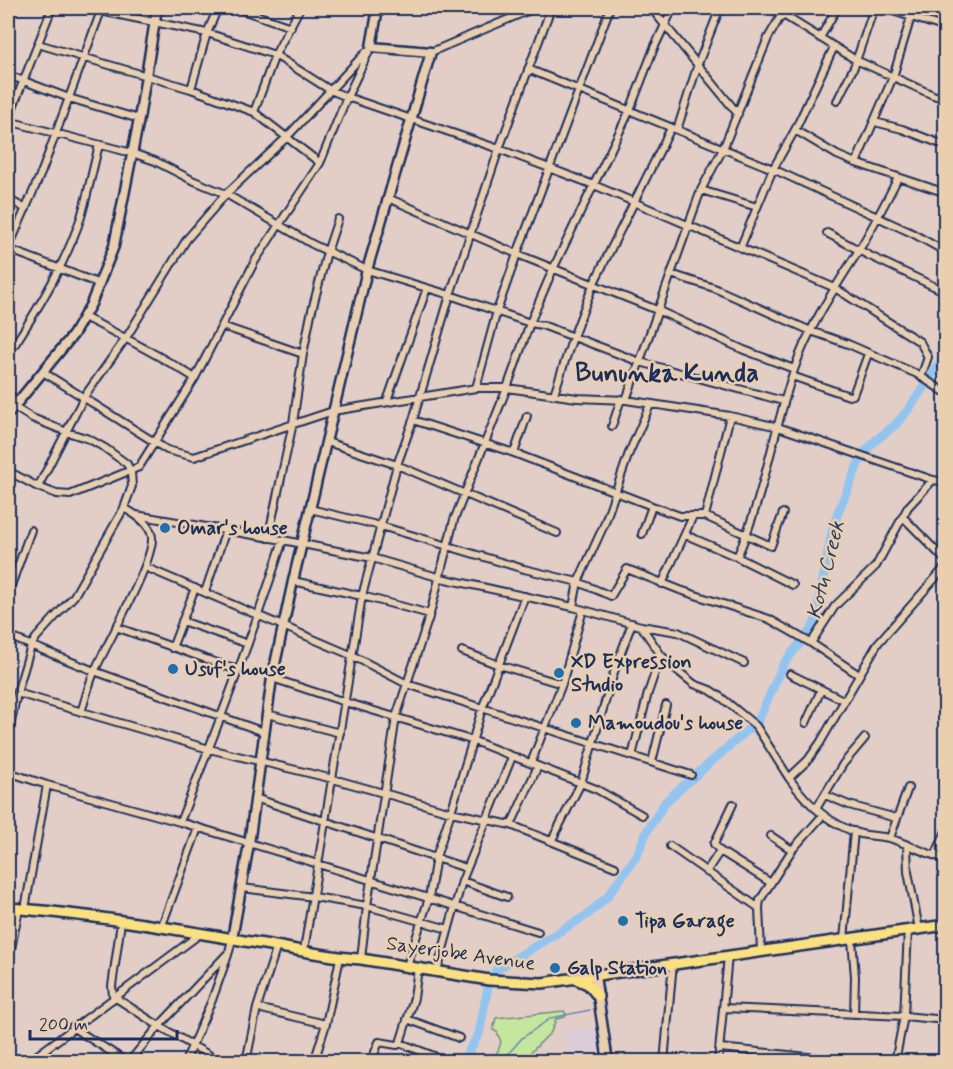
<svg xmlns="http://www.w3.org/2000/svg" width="953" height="1069" font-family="Mynerve,sans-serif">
	<rect width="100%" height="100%" fill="#e2cec7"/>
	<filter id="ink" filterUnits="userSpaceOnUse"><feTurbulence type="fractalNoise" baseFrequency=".0167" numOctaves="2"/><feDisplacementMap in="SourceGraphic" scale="12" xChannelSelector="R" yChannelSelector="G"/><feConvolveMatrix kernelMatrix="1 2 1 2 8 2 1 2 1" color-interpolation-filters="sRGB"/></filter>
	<g filter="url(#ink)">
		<!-- built -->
		<path fill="#ddcdd8" d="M598 1025 604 1061H570L561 1032Z"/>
		<!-- green -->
		<path fill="#c5e69f" stroke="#708a7e" stroke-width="1.5" d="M564 1011 566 1014 565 1017 556 1019 551 1032 522 1061H490L498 1051 501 1042 497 1032 493 1030 496 1018Z"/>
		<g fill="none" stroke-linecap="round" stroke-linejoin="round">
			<!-- stream -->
			<path stroke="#6388b5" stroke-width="1.5" d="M501 1062 522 1038 551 1018 590 1010"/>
			<!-- river -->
			<path stroke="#93c4ef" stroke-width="9" d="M493 976 496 970 504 965 587 915 607 897 637 855 647 831 666 801 758 721 784 663 811 630 815 623 831 536 838 512 862 455 875 441 895 425 909 409 946 353
				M462 1062 479 1034 488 987"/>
			<defs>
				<path id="street" d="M86 8 207 33 275 55 330 90 347 97 499 149 594 185 835 288 920 342 928 357 921 377
					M236 8 291 27
					M651 8 738 114
					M772 8 856 60 933 95 946 99
					M883 8 946 28
					M820 38 837 8
					M38 44 191 89 254 112 320 163
					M431 52 525 12 539 8
					M528 69 773 169 912 233 946 252
					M8 75 69 98 139 119
					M191 89 207 33 218 8
					M837 101 854 67 874 8
					M254 112 275 55 300 8
					M8 120 52 8
					M8 121 132 153 155 161 192 180 226 194 312 244 367 270 450 295 530 323 542 325 640 362 783 401
					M875 122 902 129 946 146
					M677 130 698 64 720 8
					M795 130 837 155 856 163 946 193
					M856 163 893 77 911 17
					M701 190 757 207
					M388 198 517 254 610 8
					M8 199 26 209
					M827 233 870 256 946 292
					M741 246 773 169 795 130 834 47
					M8 249 42 171 102 8
					M8 249 100 284
					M671 274 714 288 811 331 848 344 917 374 946 393
					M84 317C122 336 159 355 195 378
					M222 326 303 354
					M15 344C41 304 66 262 81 217 88 193 93 168 99 145
					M43 372 167 450 194 457 333 411 476 388H507L577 398 626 400 730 416 778 427 933 480 946 482
					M792 376 849 396 853 395 868 354
					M476 388 497 311 517 254 657 310 744 350 794 369
					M8 392 17 404
					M554 394 573 337 593 285 671 128
					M626 400 701 190 723 149 768 38 782 14
					M387 401 427 288
					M413 420 514 453 652 506 680 516H705L730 416
					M612 426 621 399
					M327 442 397 465 557 533
					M514 453 527 416
					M8 471 38 487 57 494 70 495 139 467 195 378 255 261 320 163 347 97 371 47
					M38 487 84 397 126 338 187 239 226 194 286 138 366 52
					M310 509 381 526 524 569 578 582 611 596 627 569 680 590 769 619 811 643
					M136 515 283 540 372 558 441 578 573 607 641 626 678 632 744 663
					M705 516 771 546 783 513
					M903 517 946 561
					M642 534 652 506
					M686 535 737 557 793 585
					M268 538 293 423 303 354 311 314 327 252 338 219
					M737 557C764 497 773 432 794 370 808 328 835 288 859 250 873 227 885 203 898 178
					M946 566 878 643 820 743 808 760 789 778C807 804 830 825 861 834 870 836 880 836 889 838 908 844 926 854 946 859
					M145 567 353 656 407 684 691 775
					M293 581 362 596 430 614
					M662 584 693 516
					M205 592 226 530
					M8 594 31 530
					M573 607 578 582 604 525 629 453 650 405
					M182 621 248 644
					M641 626 661 655 673 667 694 684 710 690 722 698 756 726 789 778
					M116 627 237 670
					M8 636 94 671 264 732
					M172 648 195 588
					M462 651 499 665 562 684
					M790 674 845 701
					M859 675 811 643 835 606 876 566 908 507 933 480
					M272 678 345 702 474 741 596 789 642 815
					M17 693 209 749 333 779 451 812 511 825 615 867
					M81 712C86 698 89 682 96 668 108 642 154 561 152 537 150 523 135 514 124 508
					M267 714 340 733
					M806 723 821 690
					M8 737 17 693 31 646 36 638 74 596 124 508 132 486 131 472 127 464 105 448 89 439 67 432 32 418 14 407
					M632 756 648 693 661 655
					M652 762 666 705
					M531 763 562 684 583 610
					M945 764 946 765
					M8 772 47 785 180 822 318 864 538 932
					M825 795 849 805 896 818
					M255 798 466 868
					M733 804 714 844 720 851 771 883
					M816 809 843 764 865 738
					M180 822C217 729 253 635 283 540
					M511 825 538 766
					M771 836 792 850
					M890 838 908 788
					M552 840 581 783 614 672 632 623
					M907 845 908 872 919 929
					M670 846 759 908
					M935 856 946 831
					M706 872 720 851
					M462 881 507 897
					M242 888 314 897 367 906 448 929
					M25 909 47 785
					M121 922 112 986 113 996 159 1026 221 1062
					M161 928 198 828
					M852 939 855 977 854 1014
					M844 940 854 831
					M304 950 362 596 397 465 413 420 450 295 499 149 551 8
					M761 952 759 908 760 900 792 850 823 815
					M361 959 367 906 396 717 430 614 454 520 507 388 530 323 553 269 630 110 654 48 673 8
					M8 964 19 909
					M407 966 429 898 436 857 451 812 482 709 525 596
					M437 971 462 881 512 757
					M257 1008 326 1024
					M724 1008 904 1016 946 1020
					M407 1019 459 1038
					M72 1027 127 1062
					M400 1043 414 998 418 968
					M720 1048 856 1062
					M28 1062 200 934
					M129 1062 159 1026 229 952 232 939
					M185 1062 212 1000 228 955
					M246 1062 257 1008 277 946
					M314 1062 326 1024 340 958
					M371 1062 379 1042 397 1045 400 1043 434 1056
					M664 1062 673 963
					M718 1062 728 956
					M895 1062 904 1016 908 930"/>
				<path id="secondary" d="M8 414 73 335 91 304 114 246 139 119 157 8
					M232 939 249 844 272 678 293 581 367 270 431 52 371 47 378 8
					M595 976 608 1062"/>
				<path id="primary" d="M8 908C91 914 175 929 257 943 291 948 326 957 361 959L489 980 542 983 946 925
					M576 979 588 984 598 996"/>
			</defs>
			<!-- street casing -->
			<use href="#street" stroke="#1b2f5e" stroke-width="10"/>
			<!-- secondary casing -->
			<use href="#secondary" stroke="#1b2f5e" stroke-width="13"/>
			<!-- primary casing -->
			<use href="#primary" stroke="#1b2f5e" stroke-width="14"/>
			<!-- street -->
			<use href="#street" stroke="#e9cfb0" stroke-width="6"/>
			<!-- secondary -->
			<use href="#secondary" stroke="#e9cfb0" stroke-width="8"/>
			<!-- primary -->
			<use href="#primary" stroke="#fbe080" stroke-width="9"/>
		</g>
	</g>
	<!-- markers -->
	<g fill="#1f6fb2" stroke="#e9cfb0" stroke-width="2">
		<circle cx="165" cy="528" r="6"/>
		<circle cx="173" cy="669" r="6"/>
		<circle cx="559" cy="673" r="6"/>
		<circle cx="576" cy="723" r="6"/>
		<circle cx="623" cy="921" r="6"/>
		<circle cx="555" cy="968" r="6"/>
	</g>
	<g text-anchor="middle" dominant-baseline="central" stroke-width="5" stroke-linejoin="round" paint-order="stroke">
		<!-- poi labels -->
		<g font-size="20" font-weight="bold" fill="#1b2f5e" stroke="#e9cfb0" text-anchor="start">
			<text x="177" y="528">Omar's house</text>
			<text x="571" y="662">XD Expression<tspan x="571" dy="23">Studio</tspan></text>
			<text x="185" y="669">Usuf's house</text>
			<text x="588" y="723">Mamoudou's house</text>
			<text x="635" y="921">Tipa Garage</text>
			<text x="567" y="968">Galp Station</text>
		</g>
		<!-- street labels -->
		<g font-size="20" fill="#1b2f5e" stroke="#e9cfb0">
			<text transform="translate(461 954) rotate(8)">Sayerjobe Avenue</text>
		</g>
		<!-- water labels -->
		<g font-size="21" font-style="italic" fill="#273e6c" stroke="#e9cfb0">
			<text transform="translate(826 570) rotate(-76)">Kotu Creek</text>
		</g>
		<!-- district labels -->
		<g font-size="26" font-weight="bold" fill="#1b2f5e" stroke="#e9cfb0">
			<text x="667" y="374">Bununka Kunda</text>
		</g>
	</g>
	<!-- margin -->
	<rect width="953" height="1069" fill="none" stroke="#e9cfb0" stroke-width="30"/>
	<rect x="15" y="15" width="923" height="1039" fill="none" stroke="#1b2f5e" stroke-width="2" filter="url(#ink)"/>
	<!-- scale -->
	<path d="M30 1030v9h147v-9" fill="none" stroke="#1b2f5e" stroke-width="3"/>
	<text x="39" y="1030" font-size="18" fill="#1b2f5e" stroke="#e9cfb0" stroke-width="4.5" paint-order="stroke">200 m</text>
</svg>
